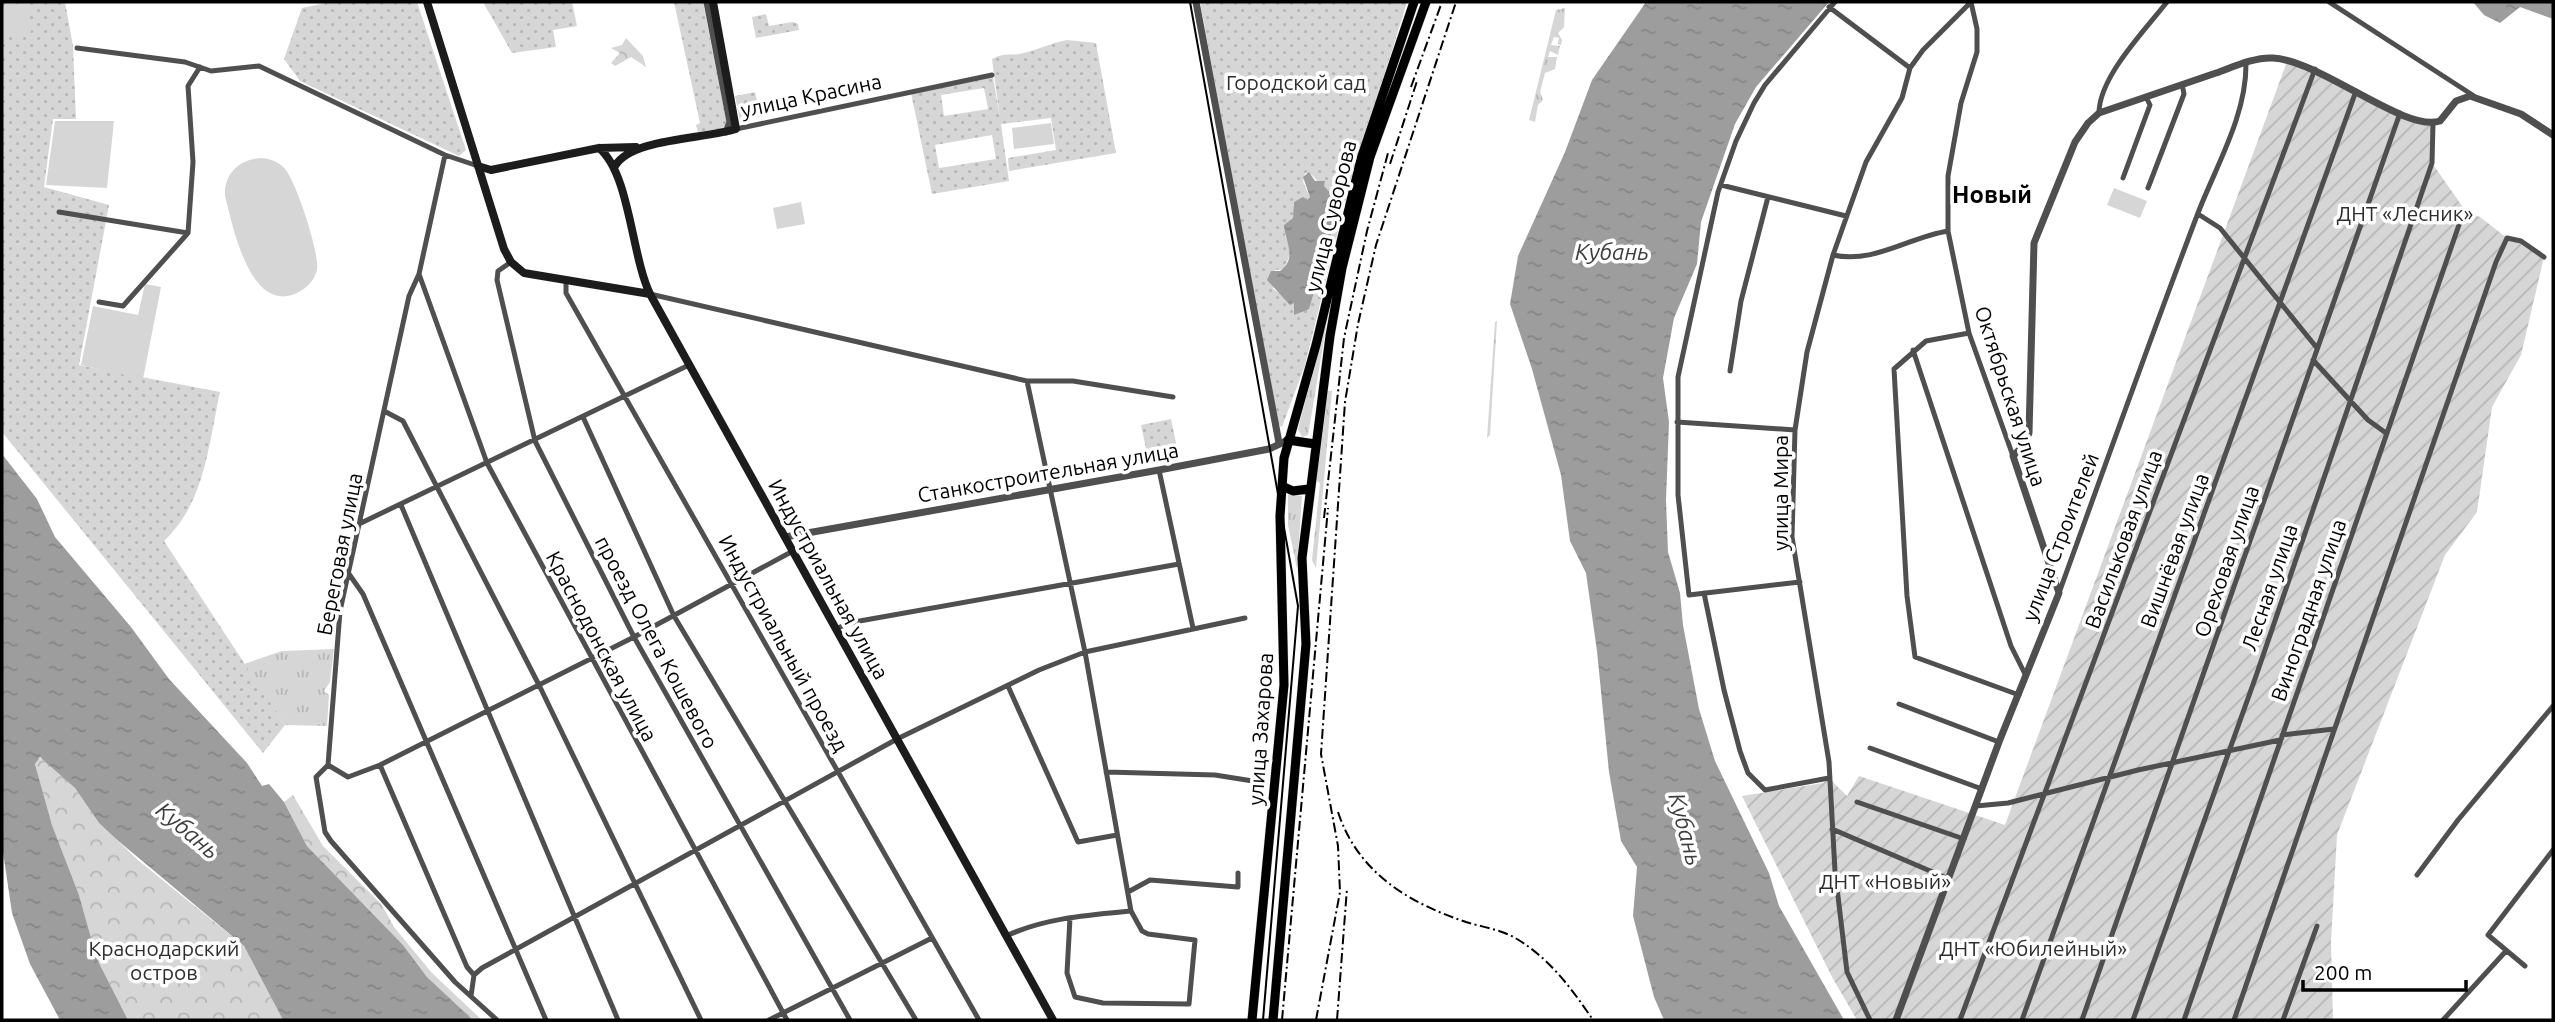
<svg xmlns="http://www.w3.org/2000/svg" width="2555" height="1022" font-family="Ubuntu,sans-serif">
	<defs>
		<pattern id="grass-tufts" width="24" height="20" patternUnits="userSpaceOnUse" patternTransform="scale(1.75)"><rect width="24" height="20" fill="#d6d6d6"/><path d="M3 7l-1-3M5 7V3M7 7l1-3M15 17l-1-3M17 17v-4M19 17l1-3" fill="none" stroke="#b6b6b6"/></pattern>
		<pattern id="forest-crowns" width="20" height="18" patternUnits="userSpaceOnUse" patternTransform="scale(1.75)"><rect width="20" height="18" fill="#d6d6d6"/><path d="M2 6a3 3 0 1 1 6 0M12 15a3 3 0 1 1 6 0" fill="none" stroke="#b6b6b6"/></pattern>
		<pattern id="park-dots" width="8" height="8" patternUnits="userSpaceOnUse" patternTransform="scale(1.75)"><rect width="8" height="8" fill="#d6d6d6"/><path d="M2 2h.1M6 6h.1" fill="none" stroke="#b6b6b6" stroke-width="1.8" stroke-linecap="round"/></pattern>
		<pattern id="garden-furrows" width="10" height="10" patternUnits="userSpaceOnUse" patternTransform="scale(1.75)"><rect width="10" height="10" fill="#d6d6d6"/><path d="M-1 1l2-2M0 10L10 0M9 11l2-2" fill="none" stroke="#b6b6b6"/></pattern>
		<pattern id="water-ripples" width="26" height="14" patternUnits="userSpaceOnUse" patternTransform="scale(1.75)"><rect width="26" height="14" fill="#9d9d9d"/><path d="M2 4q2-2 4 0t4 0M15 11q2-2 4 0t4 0" fill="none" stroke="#858585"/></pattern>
	</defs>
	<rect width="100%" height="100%" fill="#fff"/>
	<!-- grass -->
	<path fill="url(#grass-tufts)" d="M1565 8 1564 27 1558 33 1562 40 1561 45 1558 44 1559 38 1554 37 1551 45 1560 46 1558 55 1550 51 1548 57H1557L1555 69 1545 73 1540 92 1543 100 1538 105 1535 122 1529 120 1556 10Z
		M1330 303 1309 430 1308 435 1302 437 1298 429Z
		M1497 321 1490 435 1487 438 1495 322Z
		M1327 391H1332L1316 568 1312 560 1320 483 1314 479Z
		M1288 494 1302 496 1297 569 1288 525Z
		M334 649 330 682 324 691 329 695 327 726 285 725 244 664 282 651Z"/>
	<!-- forest -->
	<path fill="url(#forest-crowns)" d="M626 38 643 56 646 67 631 57 615 66 611 63 620 53 611 48 622 45Z
		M43 758 75 788 99 823 139 861 244 946 283 1020H128L97 959 79 895 52 825 35 764 38 759Z
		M293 795 323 846 382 905 394 927 432 973 482 1020H473L427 977 403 945 307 846 284 802Z"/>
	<!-- park -->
	<path fill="url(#park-dots)" fill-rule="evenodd" d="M2 2H65L73 46 76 119H53L44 187 109 205 79 365 220 392C208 447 205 502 164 541L285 725 263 753 2 432Z
		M331 2H417L466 150 459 156 300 81 284 59 302 8Z
		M483 2H572L577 26 553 30 556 47 512 53Z
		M674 2H703L727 124 722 129 698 132 696 125 700 123Z
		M1200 2H1407L1345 202 1305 365 1282 427 1278 425ZM1305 173 1312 175 1339 204 1294 314 1295 303 1273 289 1275 270 1284 269 1291 252 1285 235 1296 211 1293 205 1300 199 1307 201 1310 197 1303 182Z
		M766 14 769 26 793 22 798 24 799 30 756 38 752 17Z
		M1067 40 1096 43 1116 153 1009 171 1008 158 1056 150 1051 118 1001 124 1009 181 932 194 911 93 993 77 1000 118 992 59C1008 51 1010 57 1024 53 1039 49 1051 43 1067 40ZM984 88 988 109 944 116 941 95ZM992 135 996 159 939 168 935 145Z
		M755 92 758 105 767 103 769 115 740 121 735 96Z
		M1171 419 1179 457 1149 463 1141 425Z"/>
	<!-- garden -->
	<path fill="url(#garden-furrows)" d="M2288 59 2400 113 2433 123 2432 163 2467 213 2480 217 2507 238 2521 241 2544 257 2521 355 2492 407 2477 512 2445 555 2337 835 2331 942 2333 1020H1857L1832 977 1742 796 1823 783 1829 778 1847 796 1859 776 2005 825Z"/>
	<!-- pitch -->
	<path fill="#d6d6d6" d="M28 3 31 33 2 36V6Z
		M55 121H114L107 188 46 185Z
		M1051 123 1054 144 1014 149 1012 128Z
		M262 158C271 159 279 162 285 169 296 181 320 254 317 270 314 282 304 291 292 295 249 308 233 227 225 196 224 173 240 159 262 158Z
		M2114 188 2147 201 2140 218 2107 205Z
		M801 202 805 224 777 229 773 208Z
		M145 284 161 287 143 379 81 365 93 306 138 315Z"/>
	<!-- water -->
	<path fill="url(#water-ripples)" d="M1646 2H1829L1756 87 1735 124 1701 222 1697 264 1674 318 1663 378 1669 422 1666 500 1668 552 1680 593 1683 625 1699 709 1715 761 1769 873 1779 906 1844 1020H1664L1654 997 1633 916 1637 867 1621 841 1609 772 1597 651 1586 573 1570 541 1561 475 1532 369 1510 304 1518 256 1565 152 1592 80Z
		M2473 2H2553V19L2520 7 2500 23 2484 15Z
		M1309 172 1315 181H1325L1324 186 1340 203 1309 309 1294 315V303L1290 305 1267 280 1271 271H1280C1298 258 1285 242 1284 225L1293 218 1294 202 1303 197 1307 200 1310 197 1303 177Z
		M2 454 37 499 55 537 131 627 169 679 247 763 262 786 269 784 284 802 307 846 403 945 427 977 473 1020H283L244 946 116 839 99 823 75 788 40 757 35 764 52 825 79 895 97 959 128 1020H60L30 964 12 913 2 845Z"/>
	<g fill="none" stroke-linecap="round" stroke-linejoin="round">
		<defs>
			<path id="primary" d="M1288 440 1315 444
				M1282 486 1293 491 1309 489
				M1252 1020 1284 685 1280 516 1284 458 1316 345 1361 159 1414 2
				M1273 1020 1306 644 1302 558 1330 336 1342 268 1370 157 1426 2"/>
		</defs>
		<!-- primary casing -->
		<use href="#primary" stroke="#dbdbdb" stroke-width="10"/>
		<!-- minor -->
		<path stroke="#4f4f4f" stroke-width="5" d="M1971 2 1977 29V52L1961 103 1948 176V231L1969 333 2013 456
			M2329 2 2474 96
			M1829 7 1910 68
			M77 48 185 62 211 71 259 66 445 155 478 166
			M2099 113C2099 77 2145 30 2167 2
			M736 129 992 75
			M2123 178 2150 105 2146 97
			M1721 185 1846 216
			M2148 188 2184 94 2182 84
			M59 212 188 233
			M2198 214 2220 228 2317 348
			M1833 255C1874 264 1909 237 1948 231
			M511 262 498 271 497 280 535 441 634 637 850 1020
			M419 274 487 463 787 1020
			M566 280V293L979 1020
			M650 294 1027 381H1073L1173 397
			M99 302 123 306 188 233 193 162 188 86 200 67
			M1969 333 1926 341 1894 369 1907 596 1915 657 2019 695
			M1913 350 2011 646 2026 676
			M2313 360 2368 420 2386 433
			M1730 371 1741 301 1768 197
			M1027 381 1085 652 1131 911 1142 931 1148 934 1195 940 1189 1004 1103 1003 1075 997 1067 973 1070 918
			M384 411 403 421 539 685 701 1020
			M583 417 674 616 916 1020
			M1677 422 1795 430
			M1159 470 1193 628
			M401 505 618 1020
			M361 523 689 365
			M349 574 363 594 546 1020
			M1800 582 1689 595 1678 495V377L1718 192 1736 141 1754 103 1765 85 1835 2
			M1704 593 1724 690 1740 751 1748 773 1765 790 1829 778
			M2059 593C2105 466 2150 339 2198 213 2216 166 2247 115 2246 62
			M837 628 854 622 1179 564
			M1008 686 1078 842 1117 835
			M1899 704 1999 742
			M2282 735 2334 729
			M1870 748 1982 789
			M328 765 340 611 409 296 419 274 445 155
			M328 765 348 777 380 765 634 637 793 551
			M328 765 316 777 325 832 331 841 455 982 497 1020
			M380 765 467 967 474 975
			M1106 772 1215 775 1259 782
			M1857 802 1964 839
			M1976 806 2008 803 2138 770 2280 740
			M1832 829 1949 879
			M2417 875 2458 820 2553 706
			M1128 892 1150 880 1238 887V873
			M1006 936C1045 918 1088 915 1131 911
			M2525 966 2488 935 2553 850
			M471 996 474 975 482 968 897 739 1039 670 1085 652 1245 618
			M769 1020 932 938
			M1870 1020 1847 972 1835 871 1829 762 1792 537 1795 430 1807 352 1833 255 1866 162 1902 98 1910 68 1923 50 1971 2
			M1960 1020 2315 69
			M2022 1020 2356 91
			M2082 1020 2400 113
			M2133 1020 2256 676 2432 163 2433 123
			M2184 1020 2461 219 2467 213
			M2234 1020 2496 262 2507 238 2521 241 2544 257
			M2283 1020 2317 926
			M2443 1020 2506 951"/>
		<!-- tertiary -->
		<path stroke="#4f4f4f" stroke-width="7" d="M707 2 730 122 726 132
			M1196 2 1279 443
			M785 537 1159 470 1269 449 1288 440
			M1896 1020 1999 742 2059 593 2013 456 2024 445 2029 433 2034 243 2075 142 2088 123 2099 113C2138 100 2177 86 2216 73 2233 67 2254 57 2273 58 2320 60 2405 133 2440 121L2456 101 2470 96 2521 114 2553 135"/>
		<!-- secondary -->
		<path stroke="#1c1c1c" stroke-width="8" d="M427 2 504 249 511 262 524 273 650 294
			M599 148C630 174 631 254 650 294L1053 1020
			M478 166 491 170 599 148 636 147
			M615 166C631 138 705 139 736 129L713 2"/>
		<!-- primary -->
		<use href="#primary" stroke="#000" stroke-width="9"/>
		<!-- tram -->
		<path stroke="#000" stroke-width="2" d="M1190 2 1298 606 1263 1020"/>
		<!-- rail -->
		<path stroke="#000" stroke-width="2" stroke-dasharray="10 3.5 2 3.5" stroke-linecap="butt" d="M1411 87 1442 2
			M1390 164 1417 81
			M1324 518 1344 338 1367 231 1388 153
			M1338 812C1358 873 1409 903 1466 922 1482 927 1503 930 1517 939 1550 959 1572 989 1593 1020
			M1282 1020 1328 508
			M1316 1020 1340 892 1338 846 1321 754 1345 402 1358 324 1376 245 1456 2
			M1337 1020 1347 888"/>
	</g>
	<g text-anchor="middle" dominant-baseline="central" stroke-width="7" stroke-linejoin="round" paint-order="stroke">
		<!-- park labels -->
		<g font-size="21" fill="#2d2d2d" stroke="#fff">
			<text x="1296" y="82">Городской сад</text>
			<text x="2405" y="213">ДНТ «Лесник»</text>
			<text x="1885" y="881">ДНТ «Новый»</text>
			<text x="164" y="948">Краснодарский<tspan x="164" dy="24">остров</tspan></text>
			<text x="2033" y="948">ДНТ «Юбилейный»</text>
		</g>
		<!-- street labels -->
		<g font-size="21" fill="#000" stroke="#fff">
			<text transform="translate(811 95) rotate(-12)">улица Красина</text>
			<text transform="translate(1330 216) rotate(-76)">улица Суворова</text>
			<text transform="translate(2011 396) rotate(72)">Октябрьская улица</text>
			<text transform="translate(1048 472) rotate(-10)">Станкостроительная улица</text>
			<text transform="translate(1780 493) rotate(-90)">улица Мира</text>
			<text transform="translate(2060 537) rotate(-69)">улица Строителей</text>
			<text transform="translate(2123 539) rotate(-70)">Васильковая улица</text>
			<text transform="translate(2174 550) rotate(-70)">Вишнёвая улица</text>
			<text transform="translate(339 554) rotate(-79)">Береговая улица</text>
			<text transform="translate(2226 561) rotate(-71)">Ореховая улица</text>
			<text transform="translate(829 579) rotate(61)">Индустриальная улица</text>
			<text transform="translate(2269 587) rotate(-71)">Лесная улица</text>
			<text transform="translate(2308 610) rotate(-71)">Виноградная улица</text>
			<text transform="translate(657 642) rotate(62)">проезд Олега Кошевого</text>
			<text transform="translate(784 643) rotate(61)">Индустриальный проезд</text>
			<text transform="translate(602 646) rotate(62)">Краснодонская улица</text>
			<text transform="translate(1260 729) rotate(-86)">улица Захарова</text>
		</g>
		<!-- water labels -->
		<g font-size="23" font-style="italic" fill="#3e3e3e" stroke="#fff">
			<text x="1612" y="251">Кубань</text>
			<text transform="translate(1686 829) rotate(75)">Кубань</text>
			<text transform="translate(188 830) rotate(40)">Кубань</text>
		</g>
		<!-- quarter labels -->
		<g font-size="24" font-weight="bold" fill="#000" stroke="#fff">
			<text x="1992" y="194">Новый</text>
		</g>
	</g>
	<!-- border -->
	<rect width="2555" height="1022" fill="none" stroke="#000000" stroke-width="7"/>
	<!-- scale -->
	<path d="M2303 980v10h163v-10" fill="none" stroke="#000000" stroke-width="3.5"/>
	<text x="2314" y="980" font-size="21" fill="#000000" stroke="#ffffff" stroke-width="5" paint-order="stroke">200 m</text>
</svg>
